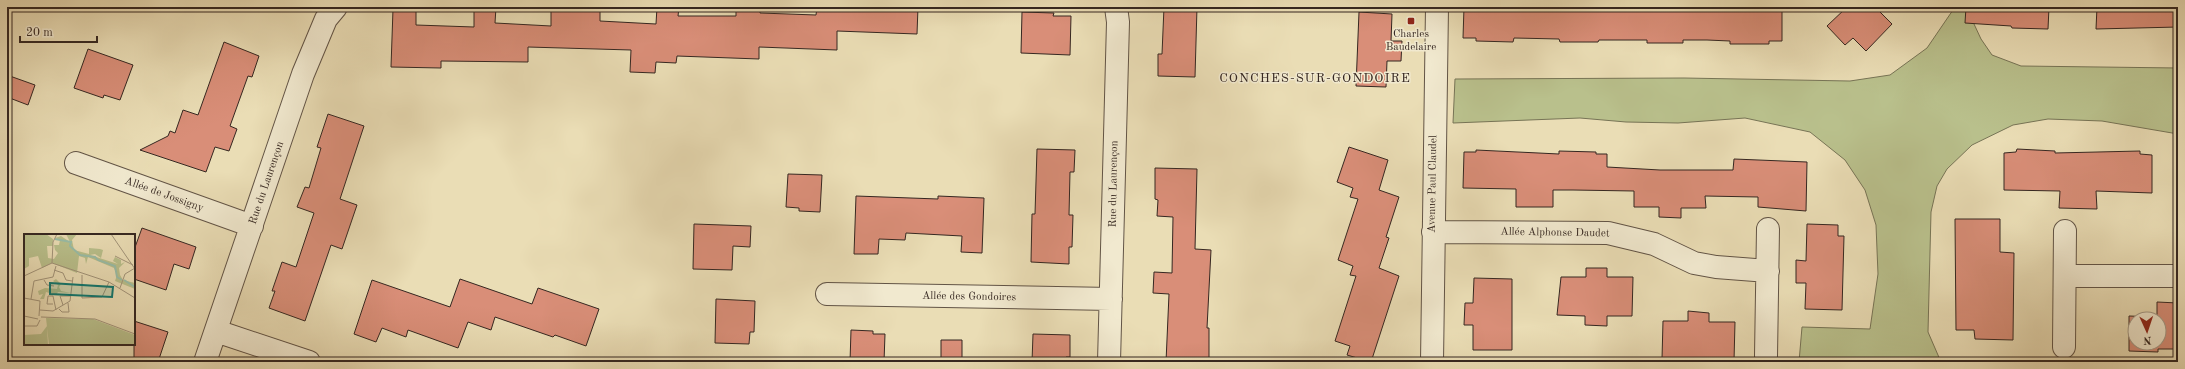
<svg xmlns="http://www.w3.org/2000/svg" width="2185" height="369" font-family="'Old Standard TT',serif">
	<rect width="100%" height="100%" fill="#eaddb5"/>
	<filter id="stains"><feTurbulence type="fractalNoise" baseFrequency=".005" numOctaves="4"/><feColorMatrix values="0 0 0 0 .2 0 0 0 0 .09 0 0 0 0 .02 0 0 0 .5 -.17"/></filter>
	<radialGradient id="worn" r=".72"><stop offset=".6" stop-color="#630" stop-opacity="0"/><stop offset="1" stop-color="#630" stop-opacity=".3"/></radialGradient>
	<!-- green -->
	<path fill="#b9c08c" stroke="#777456" d="M1955 7H1971L1974 24 1981 39 1992 55 2021 66 2178 68V134L2102 121 2048 119 2013 125 1972 145 1947 169 1937 186 1931 212 1928 332 1941 362H1799L1802 327 1870 329 1878 274 1876 225 1865 190 1845 160 1810 132 1745 118 1678 123 1626 122 1580 118 1453 123 1455 79 1684 78 1850 81 1890 75 1927 48Z"/>
	<!-- building -->
	<path fill="#d98e78" stroke="#352721" fill-rule="evenodd" d="M474 7H496L495 23 551 26V9L570 10V7L600 9V21L656 24 657 7H679L678 16H736V7H760V13L816 15 817 7H918L917 34 837 31V50L759 47V59L677 56 676 63 656 62 655 73 630 72 631 50 528 47V62L441 61V68L391 67 393 9 416 10V25L474 27Z
		M1164 7H1197L1195 77 1158 76V54H1162Z
		M1464 7H1782V41H1769V44H1730V41L1707 40H1683V43H1647V40H1599L1598 42H1560L1559 39 1514 38 1513 42 1476 41V38H1463Z
		M1847 7H1875L1892 24 1866 51 1853 38 1845 45 1827 26Z
		M1966 7H2049L2048 29 2012 28 2011 26 1965 23Z
		M2097 7H2178V27L2096 29Z
		M1022 12 1054 13 1053 16H1071L1070 55 1021 53Z
		M1359 12 1392 14 1391 41H1402L1401 61H1387L1386 87 1356 86Z
		M224 42 259 56 252 77 248 76 230 126 237 129 229 151 215 147 206 172 140 150 168 136 170 131 175 133 183 110 198 115Z
		M88 49 133 65 120 100 104 95 103 98 74 88Z
		M7 75 35 85 28 105 7 97Z
		M328 114 364 126 340 199 357 205 342 249 331 245 305 321 269 308 275 291H272L282 262 296 267 314 213 297 207 305 187 309 188 321 148 317 147Z
		M1349 147 1388 160 1379 190 1399 197 1386 237 1389 238 1379 268 1399 276 1371 362 1347 355 1350 346 1335 341 1356 276 1350 275 1353 266 1338 260 1358 199 1350 197 1353 188 1337 182Z
		M1037 149 1075 150 1074 172H1070L1069 215H1073L1072 247H1069V264L1031 262 1032 214H1035Z
		M2017 149 2055 151V153L2140 151V154L2152 155V193L2096 191 2097 209 2059 208 2060 191 2004 190V153L2016 152Z
		M1476 150 1559 154V151L1596 152V154H1607V167L1660 170H1733L1734 159 1807 162 1806 211 1758 207V197L1705 196 1706 208H1681V218L1659 217V207H1634V191L1573 190H1553V207H1516V189L1463 188 1464 152H1476Z
		M1155 168 1197 169 1195 249 1211 250 1207 328H1209V362H1166L1169 294 1153 293 1154 272 1172 273 1173 217 1157 216 1158 200 1155 199Z
		M788 174 822 175 820 212 799 211V208L786 207Z
		M856 196 938 199V196L984 198 982 253 961 252 962 236 906 233 905 240 879 239 878 254H854Z
		M1955 219H2000V252L2014 253 2013 340 1975 339 1974 330H1956Z
		M694 224 751 226 750 247 733 246 732 270 693 269Z
		M1807 224 1838 225V236H1844L1842 310 1805 309 1806 283H1796V260L1806 261Z
		M142 228 196 247 189 269 174 264 166 290 134 279V250Z
		M1586 268H1607V277H1633L1632 316H1607V326L1585 325V316L1557 315 1561 277H1586Z
		M1474 278 1512 279V350H1473V325H1464L1465 303H1473Z
		M460 279 532 304 538 288 599 309 586 346 555 335 553 337 495 317 491 330 468 322 458 348 408 330 406 337 382 328 376 342 354 334 372 280 450 307Z
		M716 299 755 301 754 332H750L749 344 715 343Z
		M2157 302 2178 303V349H2158V352L2129 351V316L2157 317ZM2135 319H2159V343H2135Z
		M1688 311 1709 313V322H1735L1734 361 1662 359 1663 321H1688Z
		M134 321 168 332 158 362H134Z
		M851 330 873 331V334H885L884 362H850Z
		M1033 334 1070 335V357H1066V362H1032Z
		M941 340H962V362H941Z"/>
	<g fill="none" stroke-linecap="round" stroke-linejoin="round">
		<defs>
			<path id="minor" d="M76 163 252 226
				M1433 232 1608 233 1654 244 1694 263 1716 267 1768 271
				M2065 276H2178
				M827 294 1111 299
				M216 331 309 362
				M2064 347 2065 231
				M1766 356 1768 229
				M205 362 303 74 326 19 336 7
				M1109 362 1118 22 1116 7
				M1432 362 1437 7"/>
		</defs>
		<!-- minor casing -->
		<use href="#minor" stroke="#625446" stroke-width="24"/>
		<!-- minor -->
		<use href="#minor" stroke="#f1e9cf" stroke-width="22"/>
	</g>
	<!-- markers -->
	<rect fill="#8f2418" stroke="#f1e9cf" stroke-width="1.5" x="1407" y="17" width="8" height="8" rx="2"/>
	<g text-anchor="middle" dominant-baseline="central" stroke-width="3" stroke-linejoin="round" paint-order="stroke">
		<!-- poi labels -->
		<g font-size="11" fill="#352721" stroke="#f1e9cf">
			<text x="1411" y="34">Charles<tspan x="1411" dy="13">Baudelaire</tspan></text>
		</g>
		<!-- street labels -->
		<g font-size="11" fill="#352721" stroke="#f1e9cf">
			<text transform="translate(267 183) rotate(-71)">Rue du Laurençon</text>
			<text transform="translate(1114 184) rotate(-89)">Rue du Laurençon</text>
			<text transform="translate(1433 184) rotate(-89)">Avenue Paul Claudel</text>
			<text transform="translate(164 195) rotate(20)">Allée de Jossigny</text>
			<text transform="translate(1555 233) rotate(1)">Allée Alphonse Daudet</text>
			<text transform="translate(969 297) rotate(1)">Allée des Gondoires</text>
		</g>
		<!-- quarter labels -->
		<g font-size="13" letter-spacing="1" fill="#352721" stroke="#f1e9cf">
			<text x="1315" y="78">CONCHES-SUR-GONDOIRE</text>
		</g>
	</g>
	<!-- overview -->
	<g transform="translate(24 234)">
		<rect width="111" height="111" fill="#eaddb5"/>
		<path d="M0 0H22L29 5V12H23L24 24 30 25 34 19 31 16 30 11H35L36 6 31 4 37 2 46 8 42 0H53L48 6 50 16 65 20V14L76 15 79 16 77 24 71 20 66 21 94 30 89 27 91 23 97 26V30L101 28 95 34 96 41 99 46 111 49V55L91 47 93 41 90 34 64 23 62 30 61 24 55 22 53 39 28 29 18 34 14 22 5 24V32L0 35ZM32 45 37 50 35 53 37 57 47 59 34 58 32 61 22 58 20 65H16L19 60 15 61 14 57 21 54 33 55 34 51 29 47ZM22 84 69 85 111 101V111H25ZM23 92 24 111H0V101L17 100Z" fill="#b9c08c"/>
		<path fill="none" stroke="#99bda8" stroke-width="2" d="M31 5 47 8 46 12 56 21 71 23 74 26 91 32 93 43 98 46M100 46 111 53"/>
		<path fill="none" stroke="#a2947a" stroke-width="1" d="M87 0 111 35M91 22 109 31M28 29 85 48 111 64M30 36 39 39 42 46 48 47M58 41V64L78 63 85 48M0 42 28 29 29 8 33 0M20 46 23 51 30 52M96 54 101 40 111 34M0 58V64L16 67 15 82M7 65 10 47 29 43 32 32M29 70H23L24 62H29L32 76M39 71 36 62H47M35 75 38 78H45L44 69M16 76 29 77 46 67 49 43M0 82 14 85M17 83 71 85 111 100M0 92H13L16 86"/>
		<path fill="#0f766e" fill-opacity="0.15" stroke="#0f766e" stroke-width="2" d="M26 49 89 53 88 63 26 60Z"/>
		<rect width="111" height="111" fill="none" stroke="#352721" stroke-width="2"/>
	</g>
	<!-- margin -->
	<rect width="2185" height="369" fill="none" stroke="#eaddb5" stroke-width="24"/>
	<rect x="8" y="8" width="2169" height="353" fill="none" stroke="#352721" stroke-width="2"/>
	<rect x="12" y="12" width="2161" height="345" fill="none" stroke="#352721"/>
	<!-- north arrow -->
	<g transform="translate(2147 331) rotate(177)"><circle r="19" fill="#f1e9cf" stroke="#a69b89"/>
	<path d="M0-3L7 15L0 10L-7 15Z" fill="#8f2418"/>
	<text y="-6" font-size="11" font-weight="bold" text-anchor="middle" fill="#352721">N</text>
	</g>
	<!-- scale -->
	<path d="M20 36v6h77v-6" fill="none" stroke="#352721" stroke-width="2"/>
	<text x="26" y="36" font-size="12" fill="#352721" stroke="#f1e9cf" stroke-width="3" paint-order="stroke">20 m</text>
	<rect width="100%" height="100%" filter="url(#stains)"/>
	<rect width="100%" height="100%" fill="url(#worn)"/>
</svg>
